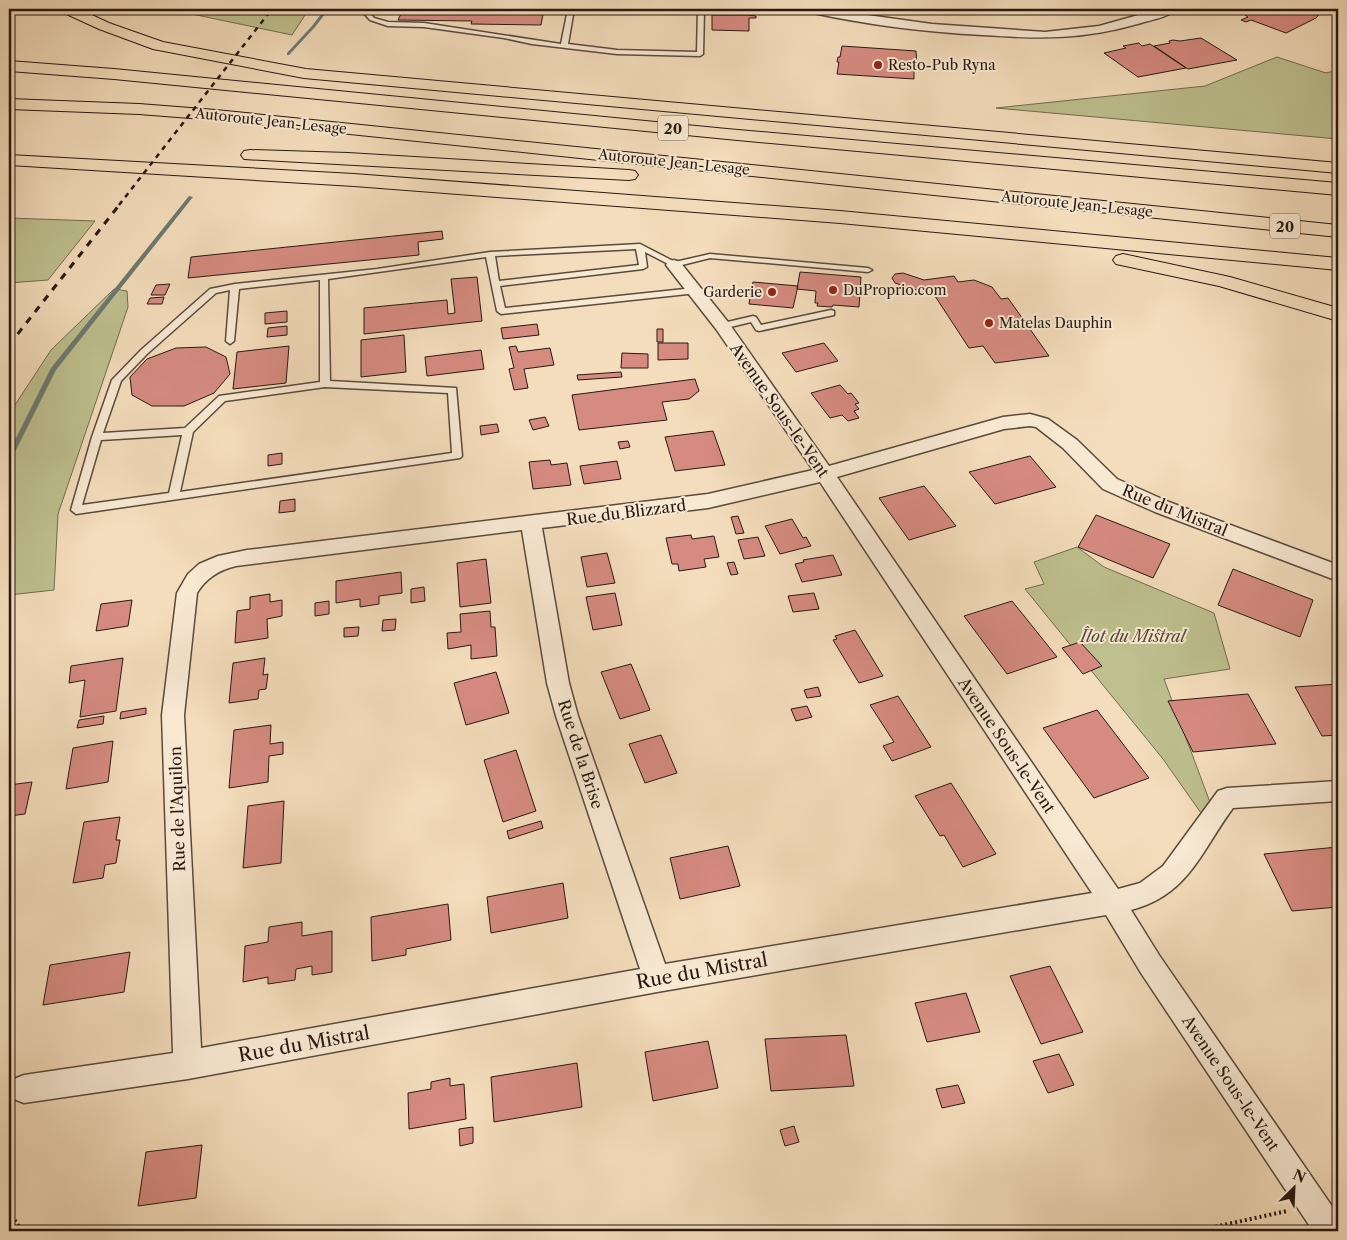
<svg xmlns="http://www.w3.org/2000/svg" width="1347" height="1240" font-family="'Libre Caslon Text',serif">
	<rect width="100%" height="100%" fill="#f4ddbc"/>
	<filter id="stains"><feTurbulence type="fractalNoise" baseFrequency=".004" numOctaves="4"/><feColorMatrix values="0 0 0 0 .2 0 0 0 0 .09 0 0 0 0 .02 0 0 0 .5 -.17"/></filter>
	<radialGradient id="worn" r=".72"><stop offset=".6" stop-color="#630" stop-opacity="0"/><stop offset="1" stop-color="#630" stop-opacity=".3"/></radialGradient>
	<!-- green -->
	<path fill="#bec08f" stroke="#726c50" d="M168 9H309L292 35Z
		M1277 57 1326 73 1338 70V139L996 108 1205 86Z
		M9 218 95 221 48 280 9 283Z
		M114 289 127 291 128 307 58 514 54 590 9 595V414L51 350Z
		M1077 547 1104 567 1214 613 1230 669 1164 679 1214 813 1208 823 1163 759 1025 589 1044 584 1034 562Z"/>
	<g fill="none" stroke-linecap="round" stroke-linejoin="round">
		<!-- stream -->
		<path fill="#6d7a73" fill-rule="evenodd" d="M325 9H329L315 27 289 55H287V53L312 26Z
			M189 196 193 197 56 370 12 458 9 460V452L51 368Z"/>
	</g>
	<!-- building -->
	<path fill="#d68b81" stroke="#271911" d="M374 9H544L541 25 471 24 472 21 398 20 401 14H407V12L373 11Z
		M1259 9H1324L1316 18 1286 33 1251 20 1246 22 1241 20 1248 17 1245 15Z
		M712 15H748L756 16V18H749V31L712 30Z
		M1201 38 1237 60 1188 69 1154 46 1170 43 1169 41 1173 40 1180 41Z
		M1139 43 1142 46 1150 44 1186 68 1138 77 1104 53 1126 48 1123 46Z
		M842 46 916 51 917 68H914V79L837 74 839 62H837L838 57H840Z
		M442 231 443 239 418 242 419 255 188 278 191 257Z
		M800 272 861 277 859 307 833 305 832 307 817 306 818 303H815L816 291 797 289Z
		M903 273 924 280 954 276 958 282 974 280 992 287 1001 299 1008 298 1049 356 995 363 983 346 969 348 935 296 895 283 892 278 895 274Z
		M477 277 482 321 364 334V308L447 300 448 314 455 313 451 279Z
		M753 282 798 286 793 308 749 304 750 297H746L748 288H752Z
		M170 284 165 295H151L156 285Z
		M164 297 162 304H147L150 298Z
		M287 311V322L265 324V313Z
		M537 324 539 335 503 339 501 328Z
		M287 326V335L267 337 268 328Z
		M657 329H663V342H657Z
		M404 335 406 372 361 377V340Z
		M658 343H688V359L658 360Z
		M824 343 838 361 796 372 782 353Z
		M289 346 286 383 233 389 237 352Z
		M516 346 518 352 550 348 554 365 524 369 528 388 514 390 509 369 514 368 509 347Z
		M206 347 226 357 230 374 214 393 184 406H152L132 395 130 377 147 359 176 348Z
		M481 350 484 369 427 376 425 357Z
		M622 353 648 354V368H621Z
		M621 372 622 377 578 380 577 375Z
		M695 379 699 391 689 399 662 402 667 420 579 430 572 395Z
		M840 385 848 394 851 393 859 403 855 404 859 409 854 411 859 418 848 421 842 415 830 418 811 393Z
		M545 417 549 426 533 430 529 420Z
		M497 424 499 432 481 435 480 426Z
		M713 431 725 465 675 471 665 437Z
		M628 441 630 447 620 449 618 442Z
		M282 453V464L268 466V455Z
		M1030 456 1056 487 995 504 969 472Z
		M550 460 551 465 567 463 571 485 533 489 529 462Z
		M617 461 621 479 584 484 580 466Z
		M924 486 956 526 909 540 879 498Z
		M295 499V511L279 513 280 501Z
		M1096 515 1170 544 1153 578 1078 547Z
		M738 516 744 533 736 534 731 517Z
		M792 519 803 538 806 537 811 546 780 554 765 526Z
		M691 535 692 539 714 536 719 557 704 559 706 567 679 571 678 564H672L666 538Z
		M758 537 765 556 744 559 738 540Z
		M607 553 615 583 587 587 581 557Z
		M833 555 842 575 802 582 795 564 804 562 803 560Z
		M486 559 491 603 460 607 457 563Z
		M734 562 738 574 731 575 727 563Z
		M1233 569 1313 600 1300 637 1218 605Z
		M401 572 402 593 379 596V604L360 607V599L336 603V581Z
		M424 587 425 601 411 603V589Z
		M615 593 622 625 593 630 586 597Z
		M814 593 819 609 793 612 788 596Z
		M270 594V602L282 600V616L267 619 268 638 235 643 237 611 250 609V597Z
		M132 600 128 626 96 631 101 604Z
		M329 601V614L315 616V603Z
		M1012 601 1057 657 1007 674 964 616Z
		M490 611 491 627H495L497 656 471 659V645L448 649 447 633 461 632 460 614Z
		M396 619 395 630 382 631 383 620Z
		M359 627 358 636 344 637V628Z
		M855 630 883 676 859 683 833 640 837 639 835 636Z
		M1080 642 1102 666 1083 674 1062 648Z
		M123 658 116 711 80 717 85 680 69 683 71 666Z
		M265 658 263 675 268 674 266 689 259 690 258 699 229 703 233 663Z
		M631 664 650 710 620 719 601 672Z
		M496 672 509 713 466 725 454 683Z
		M1338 684V735L1322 736 1295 687Z
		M818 687 821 696 807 698 804 690Z
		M1248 694 1276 744 1193 752 1168 701Z
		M898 696 931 747 892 761 883 746 894 742 870 705Z
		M807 706 812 717 796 721 791 709Z
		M146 708V714L120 719 121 712Z
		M1097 710 1149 778 1094 798 1043 728Z
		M104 716 103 724 77 728 79 720Z
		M271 725 270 744 283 742V754L269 756 268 782 229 788 234 730Z
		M661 735 677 773 645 783 629 744Z
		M113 741 108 782 66 789 73 748Z
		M516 750 536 811 503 822 484 760Z
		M32 782 25 814 9 816V785Z
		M951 783 996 854 963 867 944 835 940 836 915 796Z
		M284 801 281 863 243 868 248 806Z
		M120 817 116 840H120L116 863 105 865 103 878 73 883 84 822Z
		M541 821 543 828 509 839 507 831Z
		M728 846 740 886 680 899 670 858Z
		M1338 847V907L1292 911 1264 854Z
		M563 883 568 918 491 933 487 897Z
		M448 904 451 940 406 949V955L372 961 371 917Z
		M302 922V936L332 931V972L312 975V966L296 969 295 980 268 984V977L243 982 245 946 268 942 269 927Z
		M130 952 124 992 43 1005 50 965Z
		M1050 966 1083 1032 1041 1044 1010 976Z
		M966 993 980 1032 927 1042 915 1003Z
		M846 1035 854 1086 771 1091 765 1039Z
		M708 1041 718 1088 653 1101 645 1052Z
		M1059 1054 1074 1085 1048 1093 1033 1061Z
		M577 1063 582 1107 494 1122 491 1077Z
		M450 1078V1086L464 1084 466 1119 409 1129 408 1093 431 1089V1082Z
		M958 1085 965 1103 942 1108 936 1089Z
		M794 1126 799 1142 785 1146 780 1130Z
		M473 1127V1143L460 1146 459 1129Z
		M202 1145 196 1198 138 1206 146 1152Z"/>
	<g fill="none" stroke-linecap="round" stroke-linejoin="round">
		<defs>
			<path id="lane" d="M360 9H366L374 18 388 22 424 23 561 44 568 9H574L568 44 617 50 697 52 698 9H704L703 54 700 56 617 54 532 44 504 38 424 27 388 26 370 20Z
				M640 244 675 262 710 254 868 268 872 270 868 272 710 258 674 267 645 252 647 267 643 269 500 286 505 308 694 288 698 291 697 293 501 314 497 311 486 257 328 279 330 381 456 388 462 456 460 458 76 514 71 510 92 437 112 380 141 350 210 289 235 284 377 269 490 252ZM636 249 639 265 499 281 495 256ZM320 280V382L219 396 185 428 103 433 121 381 147 354 216 293 230 290 226 341 230 344 234 341 239 289ZM325 387 448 393 452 453 180 492 193 432 225 401ZM182 435 169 493 82 505 101 440Z
				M831 310 834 311V315L759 331 756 330 751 322 722 329 718 326 719 324 753 316 756 317 761 325Z"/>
			<path id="street" d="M808 9H824L932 24 1045 32 1099 26 1160 9H1176C1169 17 1151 20 1141 23 1082 40 1042 39 983 35 926 32 869 25 813 13L809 12Z
				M674 260 680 262 728 322 829 466 1003 417 1030 414 1048 419 1077 440 1117 479 1169 502 1338 565V581L1155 512 1103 489 1063 448 1036 427 1030 426 1004 429 837 477 1118 889 1140 883 1163 866 1218 791 1227 788 1338 781V801L1233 808C1201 851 1189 895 1131 910L1159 955 1338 1215V1231H1313L1141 973 1106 915 657 992 188 1079 24 1103 14 1099 10 1089 14 1079 24 1075 173 1053 162 715 177 593 188 574 199 564 218 556 247 550 708 494 813 470 716 329 666 265 668 262ZM820 482 1092 893 665 964 578 716 569 683 542 528 708 508ZM522 530 547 683 556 716 640 969 201 1048 184 715 197 593C206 578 219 570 236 566Z"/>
			<path id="highway" d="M60 9H79L109 23 163 42 306 69 1338 163V173L304 78 153 49 99 29 62 12Z
				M9 61 114 69 727 129 1338 183V195L727 139 114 79 9 71Z
				M9 99 139 104 216 110 1338 225V237L216 120 139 114 9 109Z
				M250 150 348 153 629 170 635 171 638 175 635 179 629 180 244 159 241 155 244 151Z
				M9 155 354 174 840 211 1338 258V270L840 223 354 186 9 165Z
				M1123 254 1230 277 1338 308V321L1219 286 1116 264 1113 260 1116 256Z"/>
		</defs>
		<!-- lane casing -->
		<use href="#lane" stroke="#5a4a3c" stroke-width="3"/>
		<!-- street casing -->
		<use href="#street" stroke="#5a4a3c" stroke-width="3"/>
		<!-- highway casing -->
		<use href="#highway" stroke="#271911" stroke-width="2"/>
		<!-- path -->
		<path stroke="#271911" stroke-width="4" stroke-dasharray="2 3" stroke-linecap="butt" d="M9 1212 22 1231
			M1196 1231 1287 1211"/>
		<!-- lane -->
		<use href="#lane" fill="#f8e9d3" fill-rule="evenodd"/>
		<!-- street -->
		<use href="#street" fill="#f8e9d3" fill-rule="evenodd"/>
		<!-- highway -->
		<use href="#highway" fill="#f4ddbc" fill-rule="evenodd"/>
		<!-- rail-far1 -->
		<path stroke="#271911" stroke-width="2.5" stroke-dasharray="5 5" stroke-linecap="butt" d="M119 205 272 9"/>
		<!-- rail -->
		<path stroke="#271911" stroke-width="3" stroke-dasharray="7 7" stroke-linecap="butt" d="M9 345 120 204"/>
	</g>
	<!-- markers -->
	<g fill="#8f2418" stroke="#f8e9d3" stroke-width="2">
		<circle cx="878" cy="65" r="5"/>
		<circle cx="833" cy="290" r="5"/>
		<circle cx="772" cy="292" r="5"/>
		<circle cx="989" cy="323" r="5"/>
	</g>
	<g text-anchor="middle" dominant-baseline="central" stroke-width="4" stroke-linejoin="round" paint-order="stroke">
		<!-- far-poi labels -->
		<g font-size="14" fill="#271911" stroke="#f8e9d3" text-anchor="start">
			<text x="888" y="65">Resto-Pub Ryna</text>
			<text x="843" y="290">DuProprio.com</text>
			<text x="762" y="292" text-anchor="end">Garderie</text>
			<text x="999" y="323">Matelas Dauphin</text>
		</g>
		<!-- far-street labels -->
		<g font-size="14" fill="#271911" stroke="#f8e9d3">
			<text transform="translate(271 121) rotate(6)">Autoroute Jean-Lesage</text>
			<text transform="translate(674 162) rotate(6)">Autoroute Jean-Lesage</text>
			<text transform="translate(1077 204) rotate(6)">Autoroute Jean-Lesage</text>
		</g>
		<!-- shield labels -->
		<g fill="#f8e9d3" stroke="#66574b" stroke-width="1">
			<rect x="658" y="115.5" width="30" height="25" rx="4"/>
			<rect x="1270" y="213.5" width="30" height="25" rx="4"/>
		</g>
		<g font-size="15" font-weight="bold" fill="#271911">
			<text x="673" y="128">20</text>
			<text x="1285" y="226">20</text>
		</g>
		<!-- street labels -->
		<g font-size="16" fill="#271911" stroke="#f8e9d3">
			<text transform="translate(780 410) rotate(55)">Avenue Sous-le-Vent</text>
			<text transform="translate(1175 510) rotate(22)">Rue du Mistral</text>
			<text transform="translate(626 512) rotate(-7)">Rue du Blizzard</text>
			<text transform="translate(1007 745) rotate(56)">Avenue Sous-le-Vent</text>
			<text transform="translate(581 754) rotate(72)">Rue de la Brise</text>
			<text transform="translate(177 809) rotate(-92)">Rue de l'Aquilon</text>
			<text transform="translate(1231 1083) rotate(56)">Avenue Sous-le-Vent</text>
		</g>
		<!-- park labels -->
		<g font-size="16" font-style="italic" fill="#544b37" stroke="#f8e9d3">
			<text x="1133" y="636">Îlot du Mistral</text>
		</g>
		<!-- near-street labels -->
		<g font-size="19" fill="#271911" stroke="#f8e9d3">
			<text transform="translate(702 971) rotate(-10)">Rue du Mistral</text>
			<text transform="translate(304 1044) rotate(-10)">Rue du Mistral</text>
		</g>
	</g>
	<!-- margin -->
	<rect width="1347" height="1240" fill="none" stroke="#f4ddbc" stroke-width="30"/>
	<rect x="10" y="10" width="1327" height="1220" fill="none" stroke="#271911" stroke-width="2.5"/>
	<rect x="15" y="15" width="1317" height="1210" fill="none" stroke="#271911"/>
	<!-- north arrow -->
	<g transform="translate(1294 1188) rotate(24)" stroke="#f8e9d3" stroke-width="4" paint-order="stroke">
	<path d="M0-4L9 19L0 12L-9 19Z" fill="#271911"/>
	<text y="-8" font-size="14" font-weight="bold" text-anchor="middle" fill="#271911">N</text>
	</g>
	<rect width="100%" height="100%" filter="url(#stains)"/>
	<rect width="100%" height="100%" fill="url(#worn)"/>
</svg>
